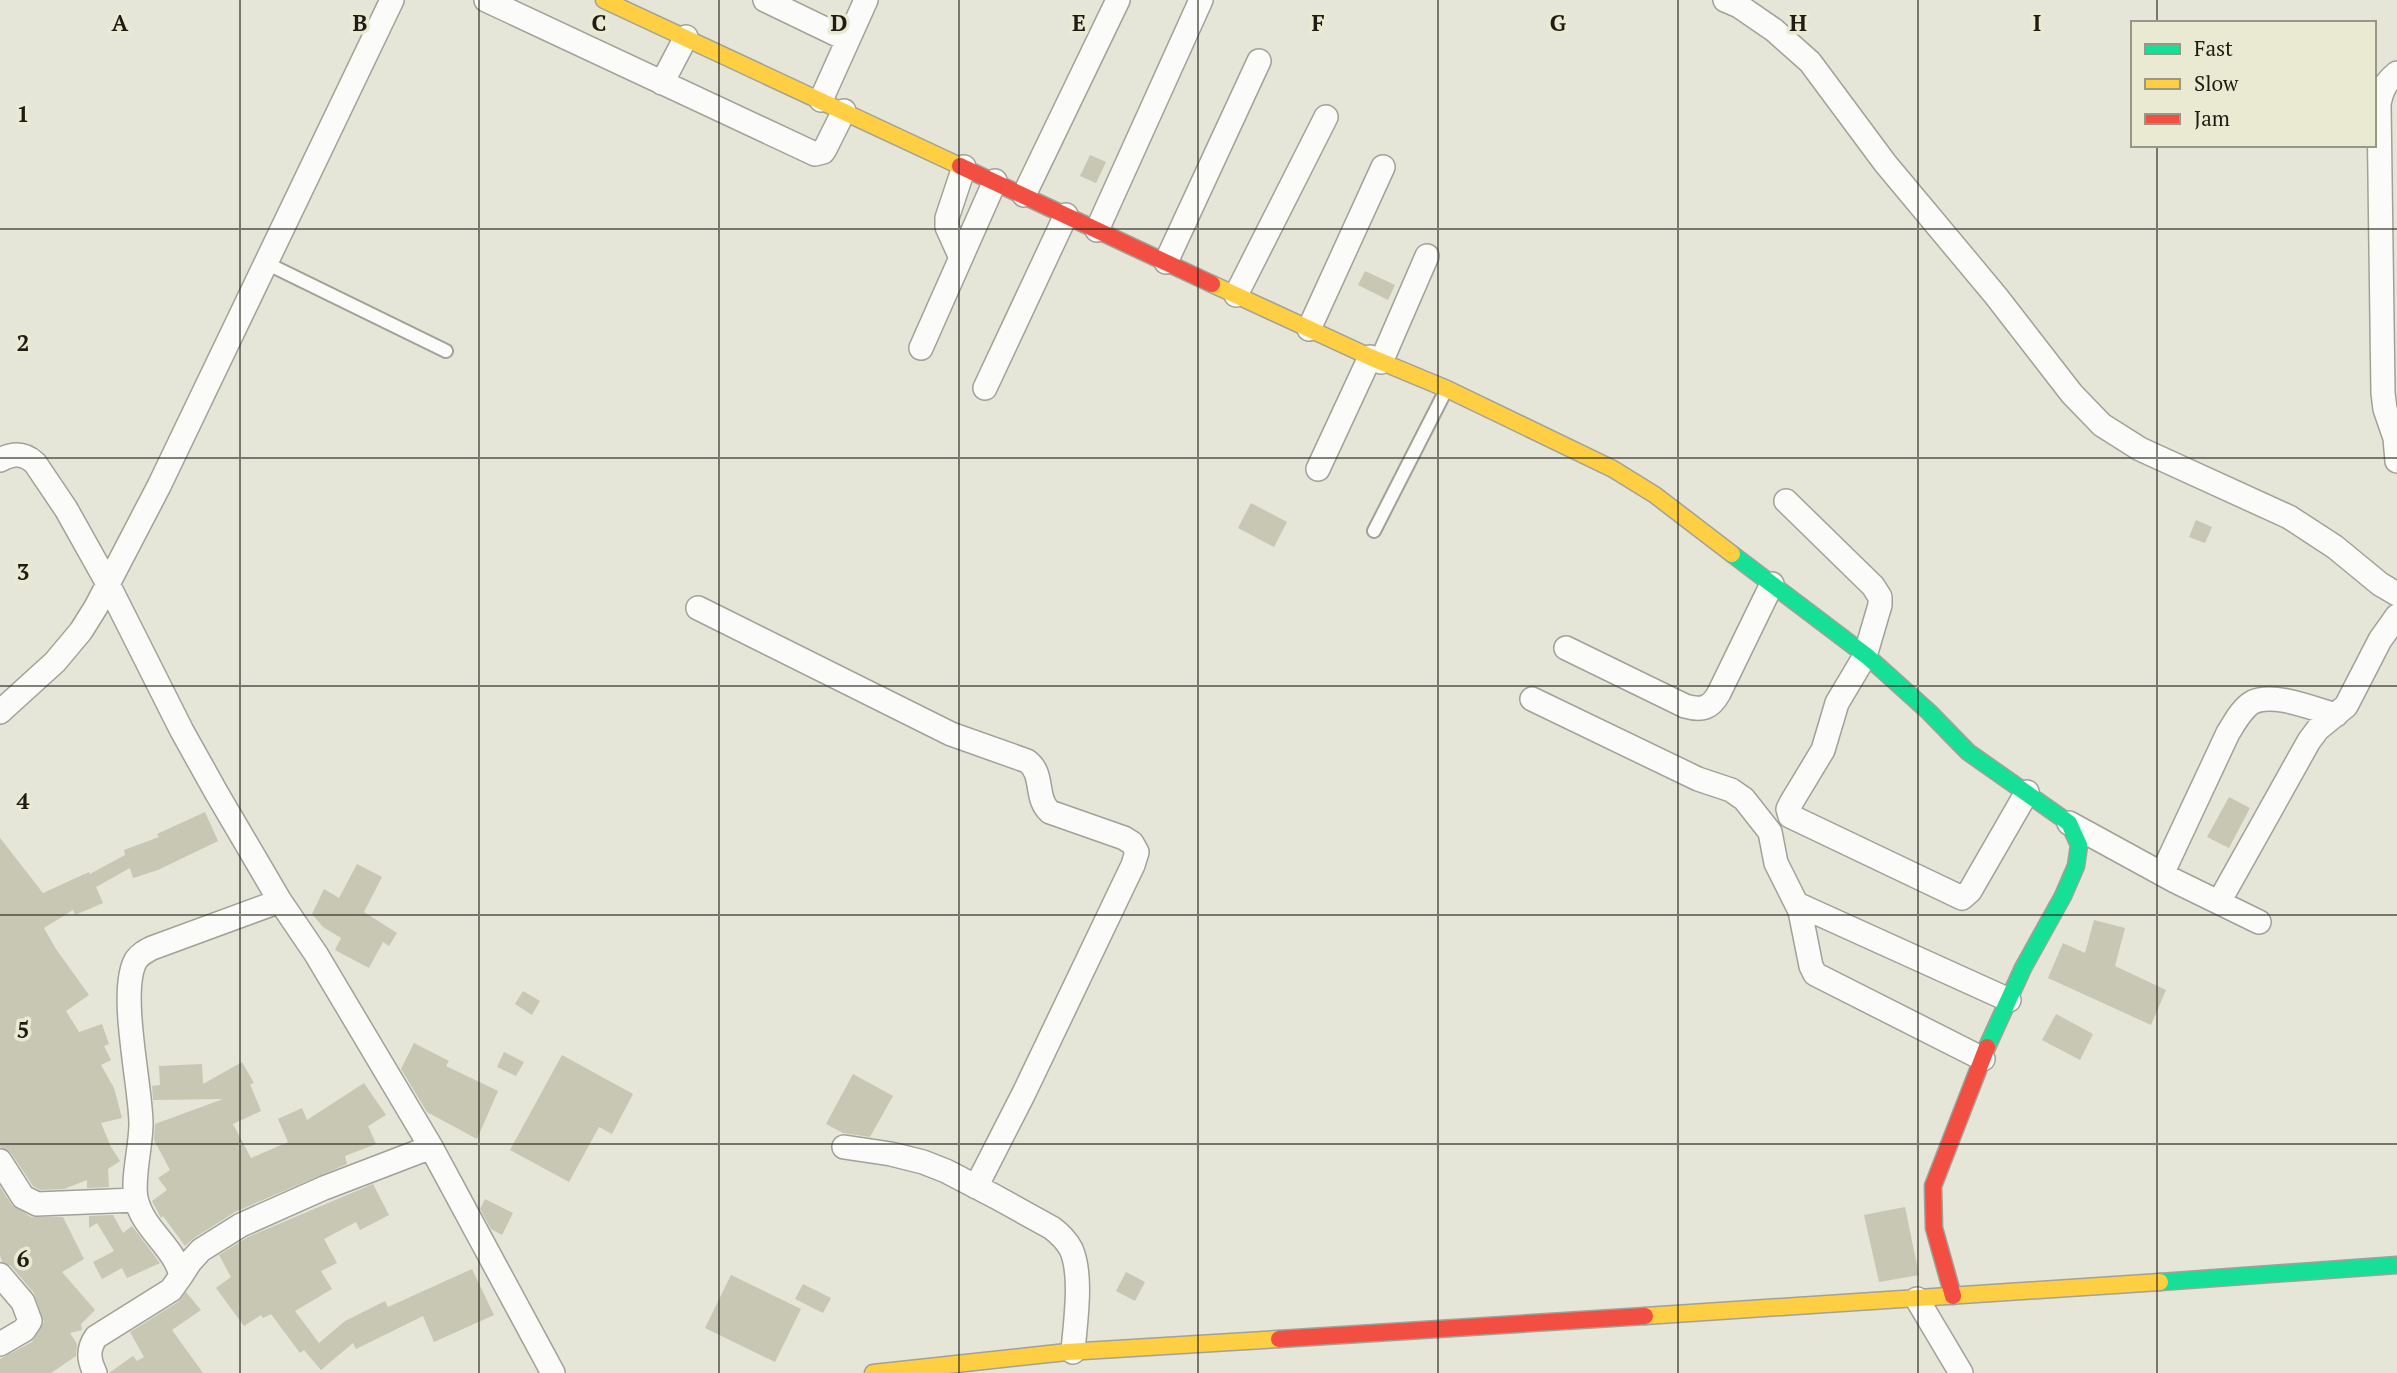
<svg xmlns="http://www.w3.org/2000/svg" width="2397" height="1373" font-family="'PT Serif',serif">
	<rect width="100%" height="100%" fill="#e5e5d8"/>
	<!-- building -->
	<path fill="#c8c7b3" d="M1090 155 1106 162 1096 183 1080 176Z
		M1365 271 1395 285 1388 300 1358 285Z
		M1251 503 1287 522 1274 547 1238 528Z
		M2196 520 2212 527 2205 543 2189 537Z
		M2229 797 2250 808 2229 848 2207 837Z
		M205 812 218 841 158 870 133 878 130 868 96 887 103 903 75 915 73 910 44 928 56 949 89 995 66 1011 79 1032 102 1024 109 1044 104 1046 111 1060 101 1065 114 1088 122 1118 101 1123 111 1147 120 1161 108 1169 109 1187 87 1188V1180L64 1189 40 1190 33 1186 11 1153 0 1147V838L43 893 89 872 90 874 125 855 124 850 159 837 157 834Z
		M357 864 382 877 364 912 397 933 389 946 383 942 369 968 335 950 341 938 323 927 312 914 324 889 339 898Z
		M2094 920 2125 928 2115 966 2166 990 2151 1025 2048 978 2063 943 2085 953Z
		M523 991 540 1001 532 1015 515 1004Z
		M2056 1014 2093 1034 2080 1060 2042 1040Z
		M414 1043 449 1061 446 1066 498 1091 477 1139 427 1112 401 1069Z
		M504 1052 524 1062 516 1076 497 1067Z
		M562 1055 633 1094 612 1134 599 1127 569 1182 510 1150Z
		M242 1062 254 1083 250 1084 261 1111 233 1124 251 1158 288 1142 278 1119 302 1108 307 1120 364 1083 386 1115 368 1126 376 1144 345 1156 347 1164 235 1212 194 1238 185 1246 163 1216 161 1218 152 1201 167 1190 158 1178 170 1170 154 1140 155 1124 223 1099 153 1100 152 1086 160 1085 159 1066 202 1064 203 1084Z
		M853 1074 893 1096 870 1137 843 1133 826 1124Z
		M373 1184 389 1215 360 1230 356 1222 324 1239 337 1263 321 1271 332 1289 295 1311 319 1343 345 1321 385 1301 388 1307 472 1269 494 1315 434 1342 423 1316 356 1349 353 1343 321 1370 304 1350 300 1353 271 1314 263 1318 261 1315 244 1326 216 1288 231 1277 219 1255 248 1237Z
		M0 1187 12 1205 31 1217H63L84 1259 62 1272 95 1310 81 1324 82 1330 70 1333 77 1344 76 1356 51 1373H0V1359L32 1342 44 1322 34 1293 11 1266 2 1262 0 1255Z
		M485 1199 513 1213 502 1235 491 1229 480 1209Z
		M1905 1207 1919 1275 1879 1282 1864 1215Z
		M113 1215 123 1233 132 1226 160 1263 127 1278 122 1268 102 1279 93 1262 114 1251 97 1223 89 1228V1216Z
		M1126 1272 1145 1282 1135 1301 1116 1291Z
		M731 1275 801 1309 775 1362 705 1328Z
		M803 1284 831 1298 823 1313 795 1299Z
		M186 1292 201 1310 172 1330 203 1373H109L133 1356 137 1361 144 1357 130 1332 178 1302Z"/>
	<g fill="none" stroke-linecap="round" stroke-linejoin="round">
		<defs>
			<path id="lane" d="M266 263 446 351
				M1374 531 1446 390"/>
			<path id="street" d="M486 0 815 154 823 152 825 149 844 111
				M765 0 848 40
				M1725 0 1739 6 1774 30 1810 62 1885 163 1996 296 2072 394 2102 425 2140 449 2289 517 2335 547 2380 584 2397 594
				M2397 73C2386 82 2382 89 2379 104L2383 393 2385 409 2395 438 2397 461
				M662 83 686 37
				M821 100 866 0
				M1024 195 1118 0
				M1097 230 1201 0
				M961 258 947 227V218L964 167
				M1166 262 1259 61
				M1236 295 1326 117
				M1309 329 1383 167
				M921 348 995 181
				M1381 362 1427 256
				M985 388 1066 215
				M0 460C13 453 24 453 35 463L66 509 108 584 182 731 216 792 280 901 316 954 431 1147 553 1373
				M1318 469 1370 357
				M1786 501 1873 586 1880 597V605L1865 656 1837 703 1823 750 1791 803 1788 809 1790 816 1962 898 1970 891 2027 792
				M698 608 951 734 1027 761C1045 774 1034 798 1050 812L1124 838 1132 843 1137 852 1133 865 1024 1093 976 1187
				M1566 648 1685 706C1702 711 1711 708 1719 693L1772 584
				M1532 699 1698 779 1731 790 1744 799 1770 832 1776 863 1800 911 1811 966 1815 974 1983 1059
				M0 712 55 662 81 631 96 607 159 486 392 0
				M2069 823 2175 881 2259 922
				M2162 874 2228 733C2235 722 2242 708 2253 702 2274 692 2314 709 2336 715
				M2219 902 2309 741 2318 729 2346 706 2380 640 2397 616
				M1797 904 2009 1000
				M844 1147 891 1154 923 1162 946 1171 996 1197 1052 1228C1060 1234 1066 1240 1071 1249 1083 1276 1075 1323 1073 1352
				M0 1161 23 1197 37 1204 136 1200
				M0 1275 23 1302 30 1321 24 1330 0 1344
				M181 1276 190 1262 201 1250 241 1225 324 1188 431 1147
				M1917 1299 1961 1373
				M95 1373C89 1360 87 1350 96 1337L171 1290 181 1276C175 1247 142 1229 136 1198 132 1179 141 1146 141 1124 141 1086 118 991 136 960 140 954 146 951 152 948L280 901"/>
			<path id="fast" d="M1732 554 1868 657 1929 712 1968 752 2069 823 2079 845 2076 866 2063 896 2023 968 1987 1047
				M2160 1282 2397 1265"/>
			<path id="slow" d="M604 0 960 166
				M1212 284 1370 357 1447 389 1613 469 1655 495 1732 554
				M1645 1316 2160 1282
				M873 1373 1067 1352 1279 1339"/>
			<path id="jam" d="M960 166 1212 284
				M1953 1296 1934 1228 1933 1186 1987 1047
				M1279 1339 1645 1316"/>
		</defs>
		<!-- lane casing -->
		<use href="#lane" stroke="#a1a197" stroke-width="16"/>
		<!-- street casing -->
		<use href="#street" stroke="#a1a197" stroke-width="26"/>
		<!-- fast casing -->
		<use href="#fast" stroke="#a1a197" stroke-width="19"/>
		<!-- slow casing -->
		<use href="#slow" stroke="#a1a197" stroke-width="19"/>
		<!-- jam casing -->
		<use href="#jam" stroke="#a1a197" stroke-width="19"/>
		<!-- lane -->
		<use href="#lane" stroke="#fbfbf9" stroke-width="12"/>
		<!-- street -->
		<use href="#street" stroke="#fbfbf9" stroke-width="23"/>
		<!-- fast -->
		<use href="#fast" stroke="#16e098" stroke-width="16"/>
		<!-- slow -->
		<use href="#slow" stroke="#ffcf43" stroke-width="16"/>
		<!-- jam -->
		<use href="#jam" stroke="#f24e42" stroke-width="16"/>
	</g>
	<!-- grid -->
	<path fill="none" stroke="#1d1d15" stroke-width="2" stroke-opacity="0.55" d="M240 0V1373M479 0V1373M719 0V1373M959 0V1373M1198 0V1373M1438 0V1373M1678 0V1373M1918 0V1373M2157 0V23M2157 145V1373M0 229H2397M0 458H2397M0 686H2397M0 915H2397M0 1144H2397"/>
	<g font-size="23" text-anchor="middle" font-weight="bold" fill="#1d1d15" stroke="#eaead3" stroke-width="7" stroke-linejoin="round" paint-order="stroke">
		<text x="120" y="31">A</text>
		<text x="360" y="31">B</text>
		<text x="599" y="31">C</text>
		<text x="839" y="31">D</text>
		<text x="1079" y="31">E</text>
		<text x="1318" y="31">F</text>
		<text x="1558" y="31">G</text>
		<text x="1798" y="31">H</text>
		<text x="2037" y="31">I</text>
		<text x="23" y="122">1</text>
		<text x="23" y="351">2</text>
		<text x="23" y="580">3</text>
		<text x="23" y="809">4</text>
		<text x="23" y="1038">5</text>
		<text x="23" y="1267">6</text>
	</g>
	<!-- legend -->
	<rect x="2131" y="21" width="245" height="126" fill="#eaead3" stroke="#989887" stroke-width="2"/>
	<rect x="2145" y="44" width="35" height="10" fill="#16e098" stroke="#989887" stroke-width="2"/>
	<text x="2194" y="56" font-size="21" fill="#1d1d15">Fast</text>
	<rect x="2145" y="79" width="35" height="10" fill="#ffcf43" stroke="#989887" stroke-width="2"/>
	<text x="2194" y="91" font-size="21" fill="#1d1d15">Slow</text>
	<rect x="2145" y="114" width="35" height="10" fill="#f24e42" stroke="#989887" stroke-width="2"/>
	<text x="2194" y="126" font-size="21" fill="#1d1d15">Jam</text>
</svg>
